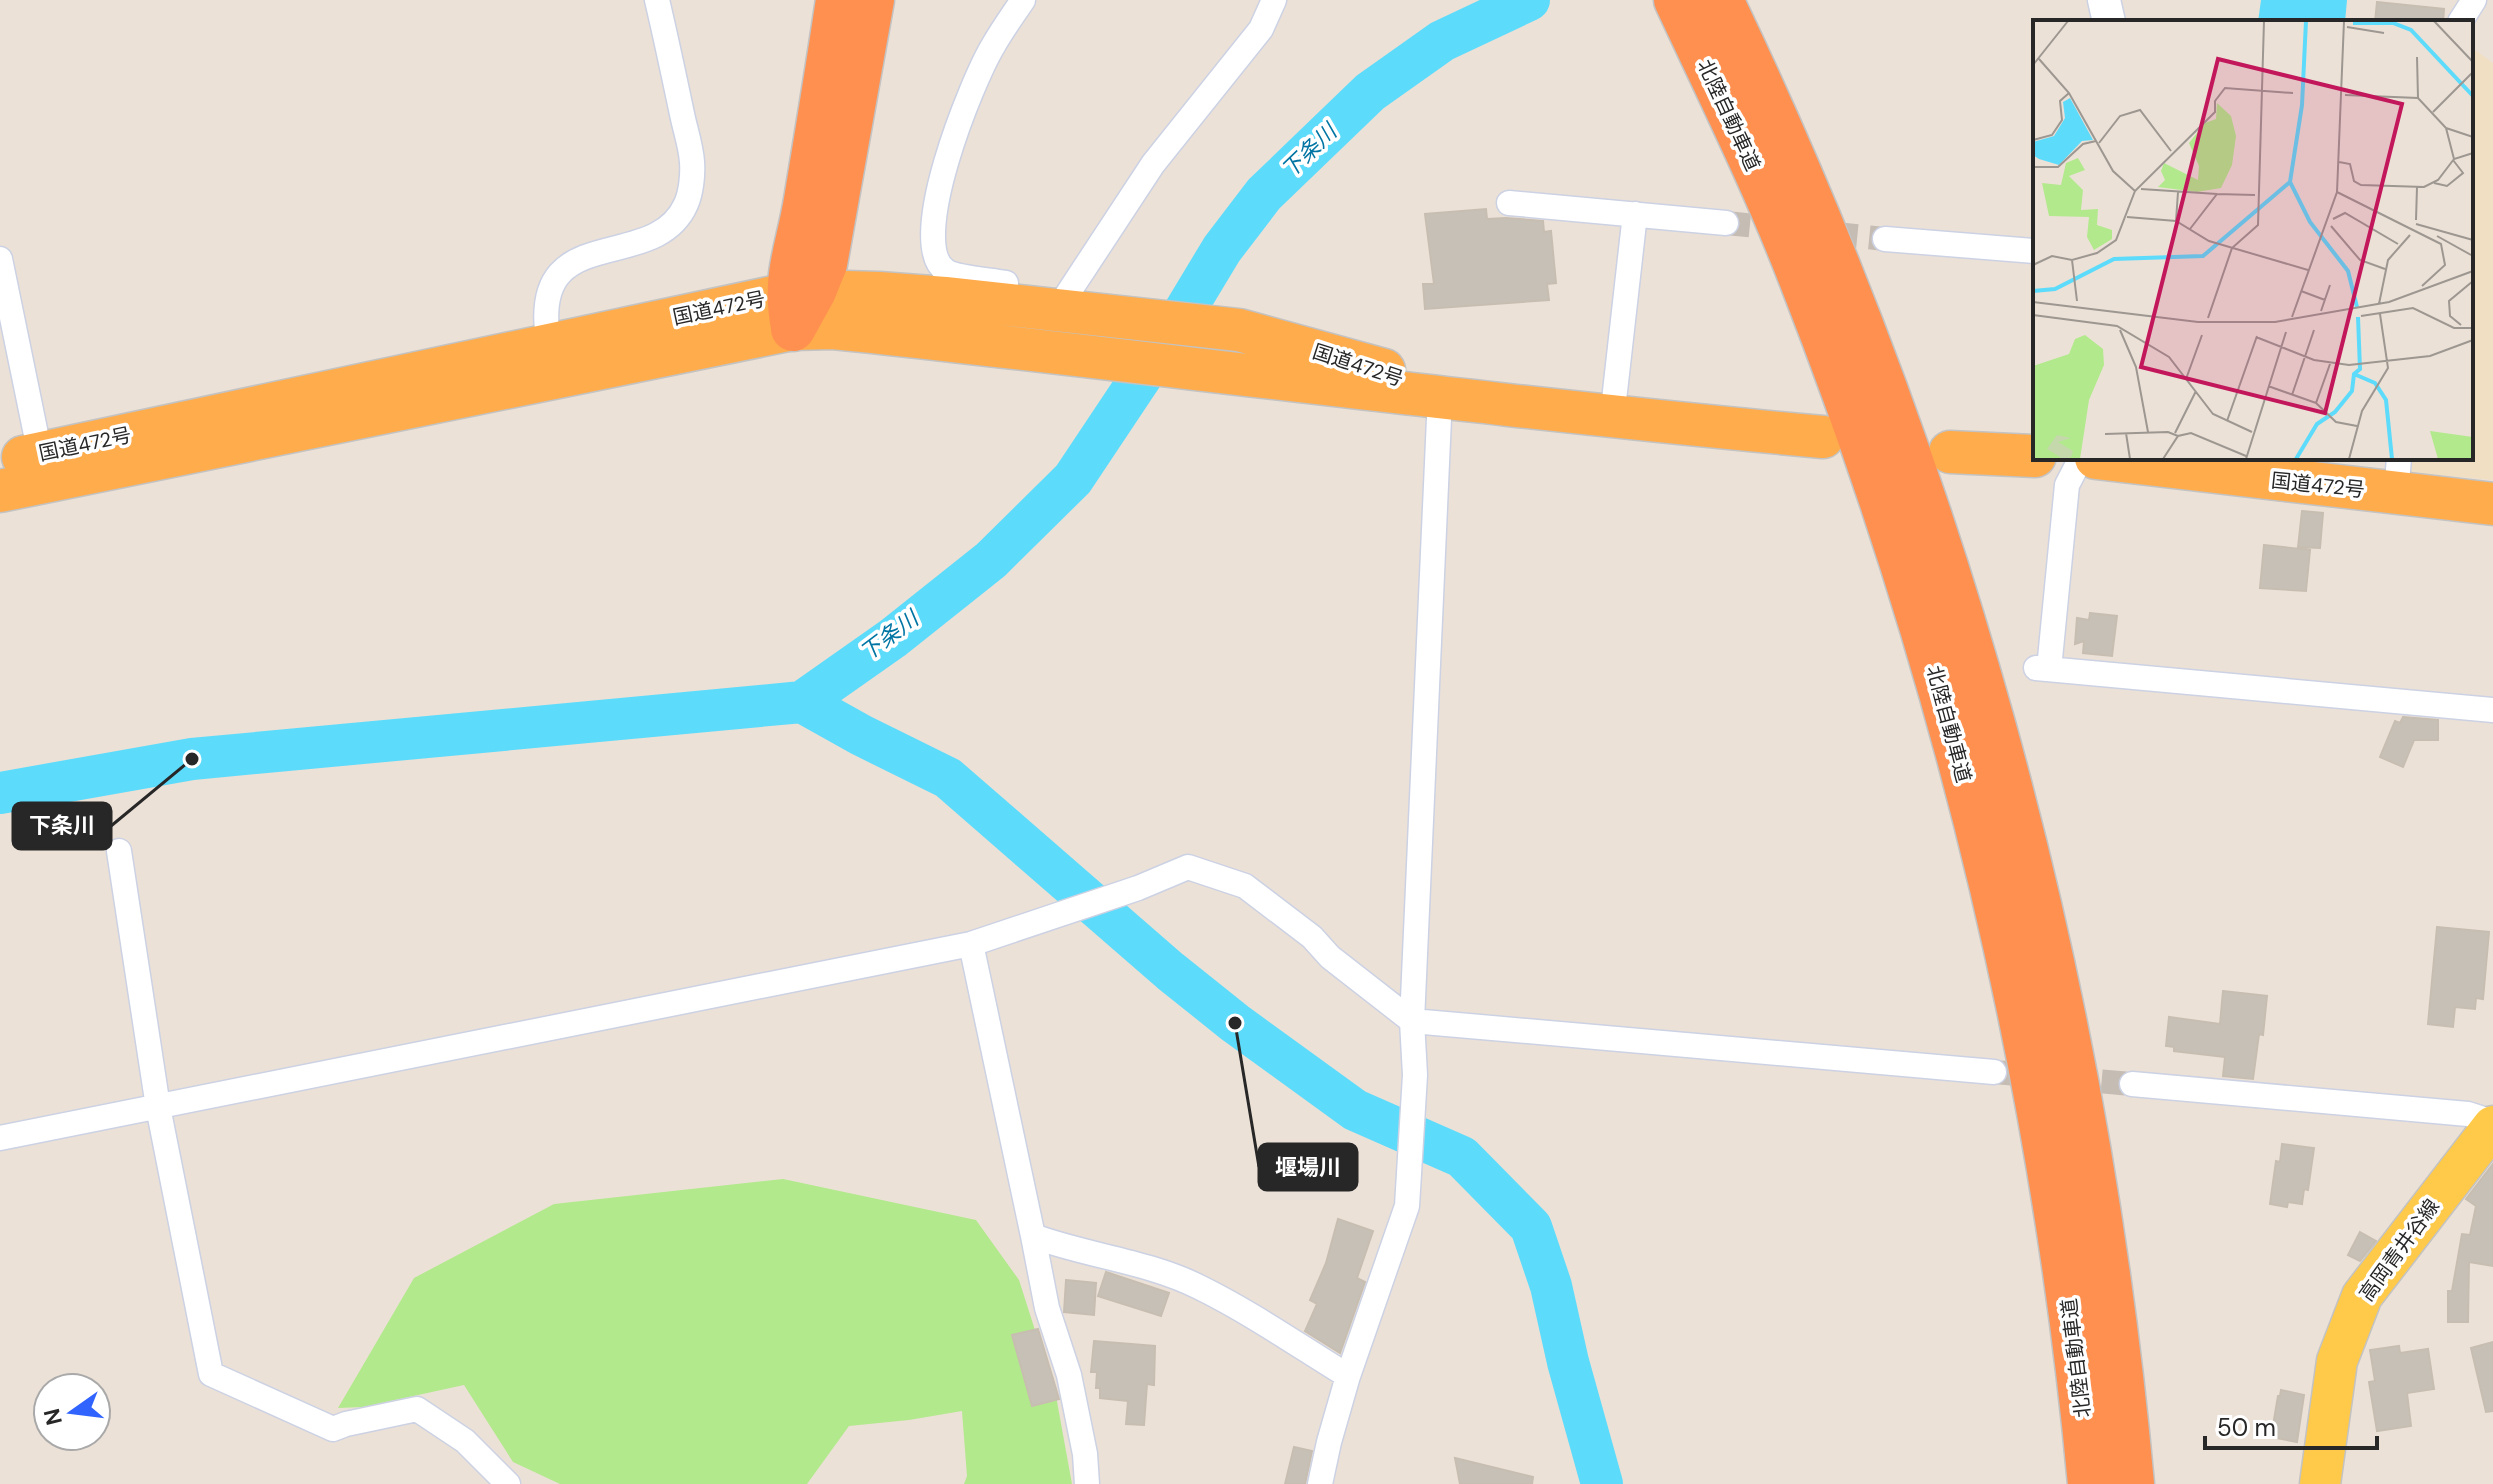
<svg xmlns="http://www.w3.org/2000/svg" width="2493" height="1484" font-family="'DM Sans','Noto Sans JP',sans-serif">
	<rect width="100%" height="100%" fill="#ece1d7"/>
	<!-- education -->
	<path fill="#f0dfc3" d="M2471 47 2493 63V480L2407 472 2408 458H2471Z"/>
	<!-- green -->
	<path fill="#b2e98c" d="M783 1179 976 1220 1019 1280 1056 1396 1072 1484H964L967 1476 962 1411 909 1420 849 1426 807 1484H560L513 1462 464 1385 363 1407 338 1408 414 1278 554 1204Z"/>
	<!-- water -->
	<path fill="#5ddbfb" d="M2261 0H2347L2345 22H2258Z"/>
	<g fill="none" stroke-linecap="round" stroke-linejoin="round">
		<!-- river -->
		<path stroke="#5ddbfb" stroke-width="42" d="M802 702 861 735 948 778 1170 971 1235 1023 1355 1110 1462 1157 1531 1227 1551 1286 1568 1362 1602 1484
			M0 793 192 759 802 702 893 638 991 560 1073 479 1181 317 1222 249 1264 194 1370 92 1442 41 1529 0"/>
	</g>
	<!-- building -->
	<path fill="#c6c0b6" stroke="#c7beb1" stroke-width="2" d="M2377 2 2444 9 2443 22H2375Z
		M1486 209 1487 219 1506 218 1543 221 1544 232 1551 231 1556 283 1547 284 1549 300 1425 309 1423 284H1434L1425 214Z
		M2302 511 2323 513 2320 548 2298 547Z
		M2264 545 2310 550 2306 591 2260 588Z
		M2090 613 2117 616 2112 656 2083 653 2084 641 2075 644 2077 618 2089 620Z
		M2403 717 2438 720V740H2414L2403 767 2380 757 2395 721 2400 723Z
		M2437 927 2489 932 2483 999 2476 998 2475 1009 2455 1007 2453 1027 2428 1024Z
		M2223 991 2267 996 2263 1035 2259 1034 2253 1079 2223 1076 2225 1057 2174 1051V1047L2166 1046 2169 1017 2220 1024Z
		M2282 1144 2314 1148 2308 1190 2304 1189 2302 1204 2288 1202 2287 1207 2270 1204 2276 1161 2280 1162Z
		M2493 1164V1266L2469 1262 2468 1322H2448V1291H2452L2462 1234 2470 1235 2476 1206 2466 1199Z
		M1338 1219 1373 1231 1357 1278 1365 1282 1340 1353 1305 1331 1317 1304 1310 1300 1326 1263Z
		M2360 1232 2376 1241 2360 1261 2348 1255Z
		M1106 1272 1169 1293 1161 1316 1098 1296Z
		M1066 1280 1096 1283 1094 1315 1064 1312Z
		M1038 1329 1059 1399 1032 1406 1012 1335Z
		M1094 1341 1155 1346 1154 1385 1147 1384 1144 1425 1126 1424 1128 1401 1100 1398V1388H1096L1097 1372H1091Z
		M2493 1342V1411L2486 1412 2471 1348Z
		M2399 1346 2400 1353 2428 1349 2434 1389 2407 1393 2411 1426 2377 1431 2369 1382 2375 1381 2370 1350Z
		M2281 1390 2304 1395 2297 1442 2271 1437 2278 1396H2280Z
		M1294 1447 1312 1451 1305 1484H1285Z
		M1455 1458 1533 1477 1532 1484H1460Z"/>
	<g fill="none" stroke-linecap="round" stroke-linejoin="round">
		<!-- minor-tunnel -->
		<path stroke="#c5bcb4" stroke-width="24" stroke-dasharray="24 12" stroke-linecap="butt" d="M1726 223 1885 239
			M1994 1072 2132 1084"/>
		<defs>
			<path id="minor" d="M2460 22 2474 0
				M1509 203 1726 223
				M1885 239 2035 251
				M0 259 40 454
				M1003 304 1006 283C992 280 956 278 946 271 905 245 972 81 993 46 1002 30 1013 15 1023 0
				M1057 310 1153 164 1261 29 1274 0
				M551 355C519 212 653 279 686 204 691 193 693 175 692 162 691 146 685 129 682 114 674 76 666 38 657 0
				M1612 418 1635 214
				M2396 493 2399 458
				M2036 668 2493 710
				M2049 669 2067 485 2081 458
				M119 851 158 1107 211 1374 333 1429 346 1424 417 1409 465 1441 508 1484
				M971 944 1033 1236C1087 1256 1147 1261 1199 1287 1250 1312 1299 1346 1348 1376
				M2132 1084 2468 1114 2493 1122
				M0 1138 971 944 1138 888 1188 867 1245 886 1312 937 1330 957 1412 1021 1994 1072
				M1033 1236 1047 1308 1069 1375 1085 1454 1087 1484
				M1320 1484 1329 1442 1348 1376 1407 1206 1415 1075 1412 1021 1440 396"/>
			<path id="tertiary" d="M2104 0 2109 22"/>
			<path id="primary" d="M2320 1484 2337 1361 2362 1296 2493 1126"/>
			<path id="trunk" d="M1950 452 2035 456
				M23 457 788 294 814 291 879 293 945 298 1239 330 1384 370
				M2096 458 2493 504
				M0 491 793 329 833 328 873 332C1190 367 1506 408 1823 437"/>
			<path id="motorway" d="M1676 0C1720 94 1766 187 1803 284 1953 669 2052 1073 2090 1484
				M1721 0C1944 465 2086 970 2132 1484
				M793 327C783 276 798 249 806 200 817 134 828 67 838 0
				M793 329 814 291 825 264 872 0"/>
		</defs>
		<!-- minor casing -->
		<use href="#minor" stroke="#ccd2e3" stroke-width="27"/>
		<!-- tertiary casing -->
		<use href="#tertiary" stroke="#ccd2e3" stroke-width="35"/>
		<!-- primary casing -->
		<use href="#primary" stroke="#c3c3c3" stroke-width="43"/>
		<!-- trunk casing -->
		<use href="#trunk" stroke="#c3c3c3" stroke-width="45"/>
		<!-- motorway casing -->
		<use href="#motorway" stroke="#c3c3c3" stroke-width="47"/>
		<!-- minor -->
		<use href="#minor" stroke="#fff" stroke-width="24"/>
		<!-- tertiary -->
		<use href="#tertiary" stroke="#fff" stroke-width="32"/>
		<!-- primary -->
		<use href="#primary" stroke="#ffc949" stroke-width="40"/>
		<!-- trunk -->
		<use href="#trunk" stroke="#ffac4c" stroke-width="42"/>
		<!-- motorway -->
		<use href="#motorway" stroke="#ff904f" stroke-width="44"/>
	</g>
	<g text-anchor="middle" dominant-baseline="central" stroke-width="7" stroke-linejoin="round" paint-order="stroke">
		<!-- street labels -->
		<g font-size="20" fill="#272727" stroke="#fff">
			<text transform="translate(1729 115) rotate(65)">北陸自動車道</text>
			<text transform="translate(719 308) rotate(-12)">国道472号</text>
			<text transform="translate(1358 365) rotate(18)">国道472号</text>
			<text transform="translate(85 444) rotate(-12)">国道472号</text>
			<text transform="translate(2318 485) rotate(6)">国道472号</text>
			<text transform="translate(1949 724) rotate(75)">北陸自動車道</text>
			<text transform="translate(2399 1250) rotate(-54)">高岡青井谷線</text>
			<text transform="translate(2076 1358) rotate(-97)">北陸自動車道</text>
		</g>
		<!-- water labels -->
		<g font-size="22" font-style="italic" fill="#0075a3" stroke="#fff">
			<text transform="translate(1309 151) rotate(-44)">下条川</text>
			<text transform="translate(889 636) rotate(-37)">下条川</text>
		</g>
	</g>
	<!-- overview -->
	<g transform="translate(2033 20)">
		<rect width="440" height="440" fill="#ece1d7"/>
		<path d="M184 83 198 96 203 116 199 145 188 168 164 172 125 167 132 160 128 151 131 143 165 160 166 146 156 123 172 103 183 99ZM45 138 52 150 36 156 50 170 48 190 65 189 64 205 79 210V219L61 230 54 217 56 197 16 196 9 163 28 165 33 143ZM52 315 70 329 71 345 56 380 47 439H0V346L36 334 42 319ZM397 411 440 417V439H405Z" fill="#b2e98c"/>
		<path d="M24 415 38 418 25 422 40 431 38 437 30 439 14 429Z" fill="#c4d8ac"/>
		<path d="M37 78 60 120 49 121 26 145 6 139 0 135V122L21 116 32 98 30 82Z" fill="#5ddbfb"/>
		<path fill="none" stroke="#5ddbfb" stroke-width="4" d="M273 1 269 85 257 162 277 202 315 251 324 287M320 3H360L378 10 440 76M0 271 22 269 81 239 170 236 257 162M321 354 342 363 353 380 359 439M263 439 284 404 302 392 319 371 321 354 327 349 325 297"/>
		<path fill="none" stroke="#9d9791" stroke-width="2" d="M401 1 440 42M314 7 351 13M384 37 385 78M6 39 36 73 80 151 102 171M0 45 35 1M312 75 385 78 413 108 421 139M400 92 440 52M413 108 440 117M0 120 19 115 29 100 27 81 36 73M66 123 87 96 107 90 138 131M306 142 317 144 321 161 328 165 391 167 405 160 421 139 440 133M0 147H25L50 124 63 121M401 163 414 166 430 153 420 140M108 169 184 174M304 172 408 224 412 245 389 266M94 197 143 201 176 221 275 250M300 199 312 193 365 224M383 200 384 167M143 201 145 172M383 204 440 220M298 206 327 240 352 249M157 209 184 174 222 175M404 216 440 236M39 240 44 281M0 245 19 236 39 240 64 233 83 220 102 171 182 92V81L192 68 260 73M268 271 292 280M0 282 165 302H242L356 282 440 251M346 284 355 240 377 215M288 291 297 265M0 295 84 306 136 337 180 394 219 412M328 296 380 288 421 308H440M259 297 304 172 311 1M175 298 199 228 225 205 231 1M428 305 417 296 416 281 440 261M87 310 103 347 115 412M223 317 281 340 316 345 397 336 440 320M153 359 169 315M235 366 283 383 297 344M259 375 281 310M283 383 303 402 324 406M194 401 224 316M93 413 97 439M142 413 163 371M72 414 135 412 145 416M130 439 145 416 158 413 213 436M213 439 253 312M316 439 329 391 355 348 347 294"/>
		<path fill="#c2185b" fill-opacity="0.15" stroke="#c2185b" stroke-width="4" d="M185 39 369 84 292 393 108 347Z"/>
		<rect width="440" height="440" fill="none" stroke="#272727" stroke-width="4"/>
	</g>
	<!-- callouts -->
	<path fill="none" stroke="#272727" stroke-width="3" d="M192 759L111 826M1235 1023L1259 1167"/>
	<g fill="#272727" stroke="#fff" stroke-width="3">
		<circle cx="192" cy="759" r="8"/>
		<circle cx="1235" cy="1023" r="8"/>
	</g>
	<g fill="#272727" stroke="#272727" stroke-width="3">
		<rect x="13" y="803" width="98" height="46" rx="8"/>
		<rect x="1259" y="1144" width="98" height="46" rx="8"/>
	</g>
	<g font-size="22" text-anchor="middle" font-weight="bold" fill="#fff">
		<text x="62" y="833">下条川</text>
		<text x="1308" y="1175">堰場川</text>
	</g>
	<!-- north arrow -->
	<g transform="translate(72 1412) rotate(256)"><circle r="38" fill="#ffffff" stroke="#a9a9a9" stroke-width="2"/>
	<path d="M0-6L14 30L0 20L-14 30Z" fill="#3164ff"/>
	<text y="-12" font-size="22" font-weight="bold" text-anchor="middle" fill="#272727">N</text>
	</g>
	<!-- scale -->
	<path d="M2205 1436v12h172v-12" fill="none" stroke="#272727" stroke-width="4"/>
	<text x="2217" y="1436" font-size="24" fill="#272727" stroke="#ffffff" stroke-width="6" paint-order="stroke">50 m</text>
</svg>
